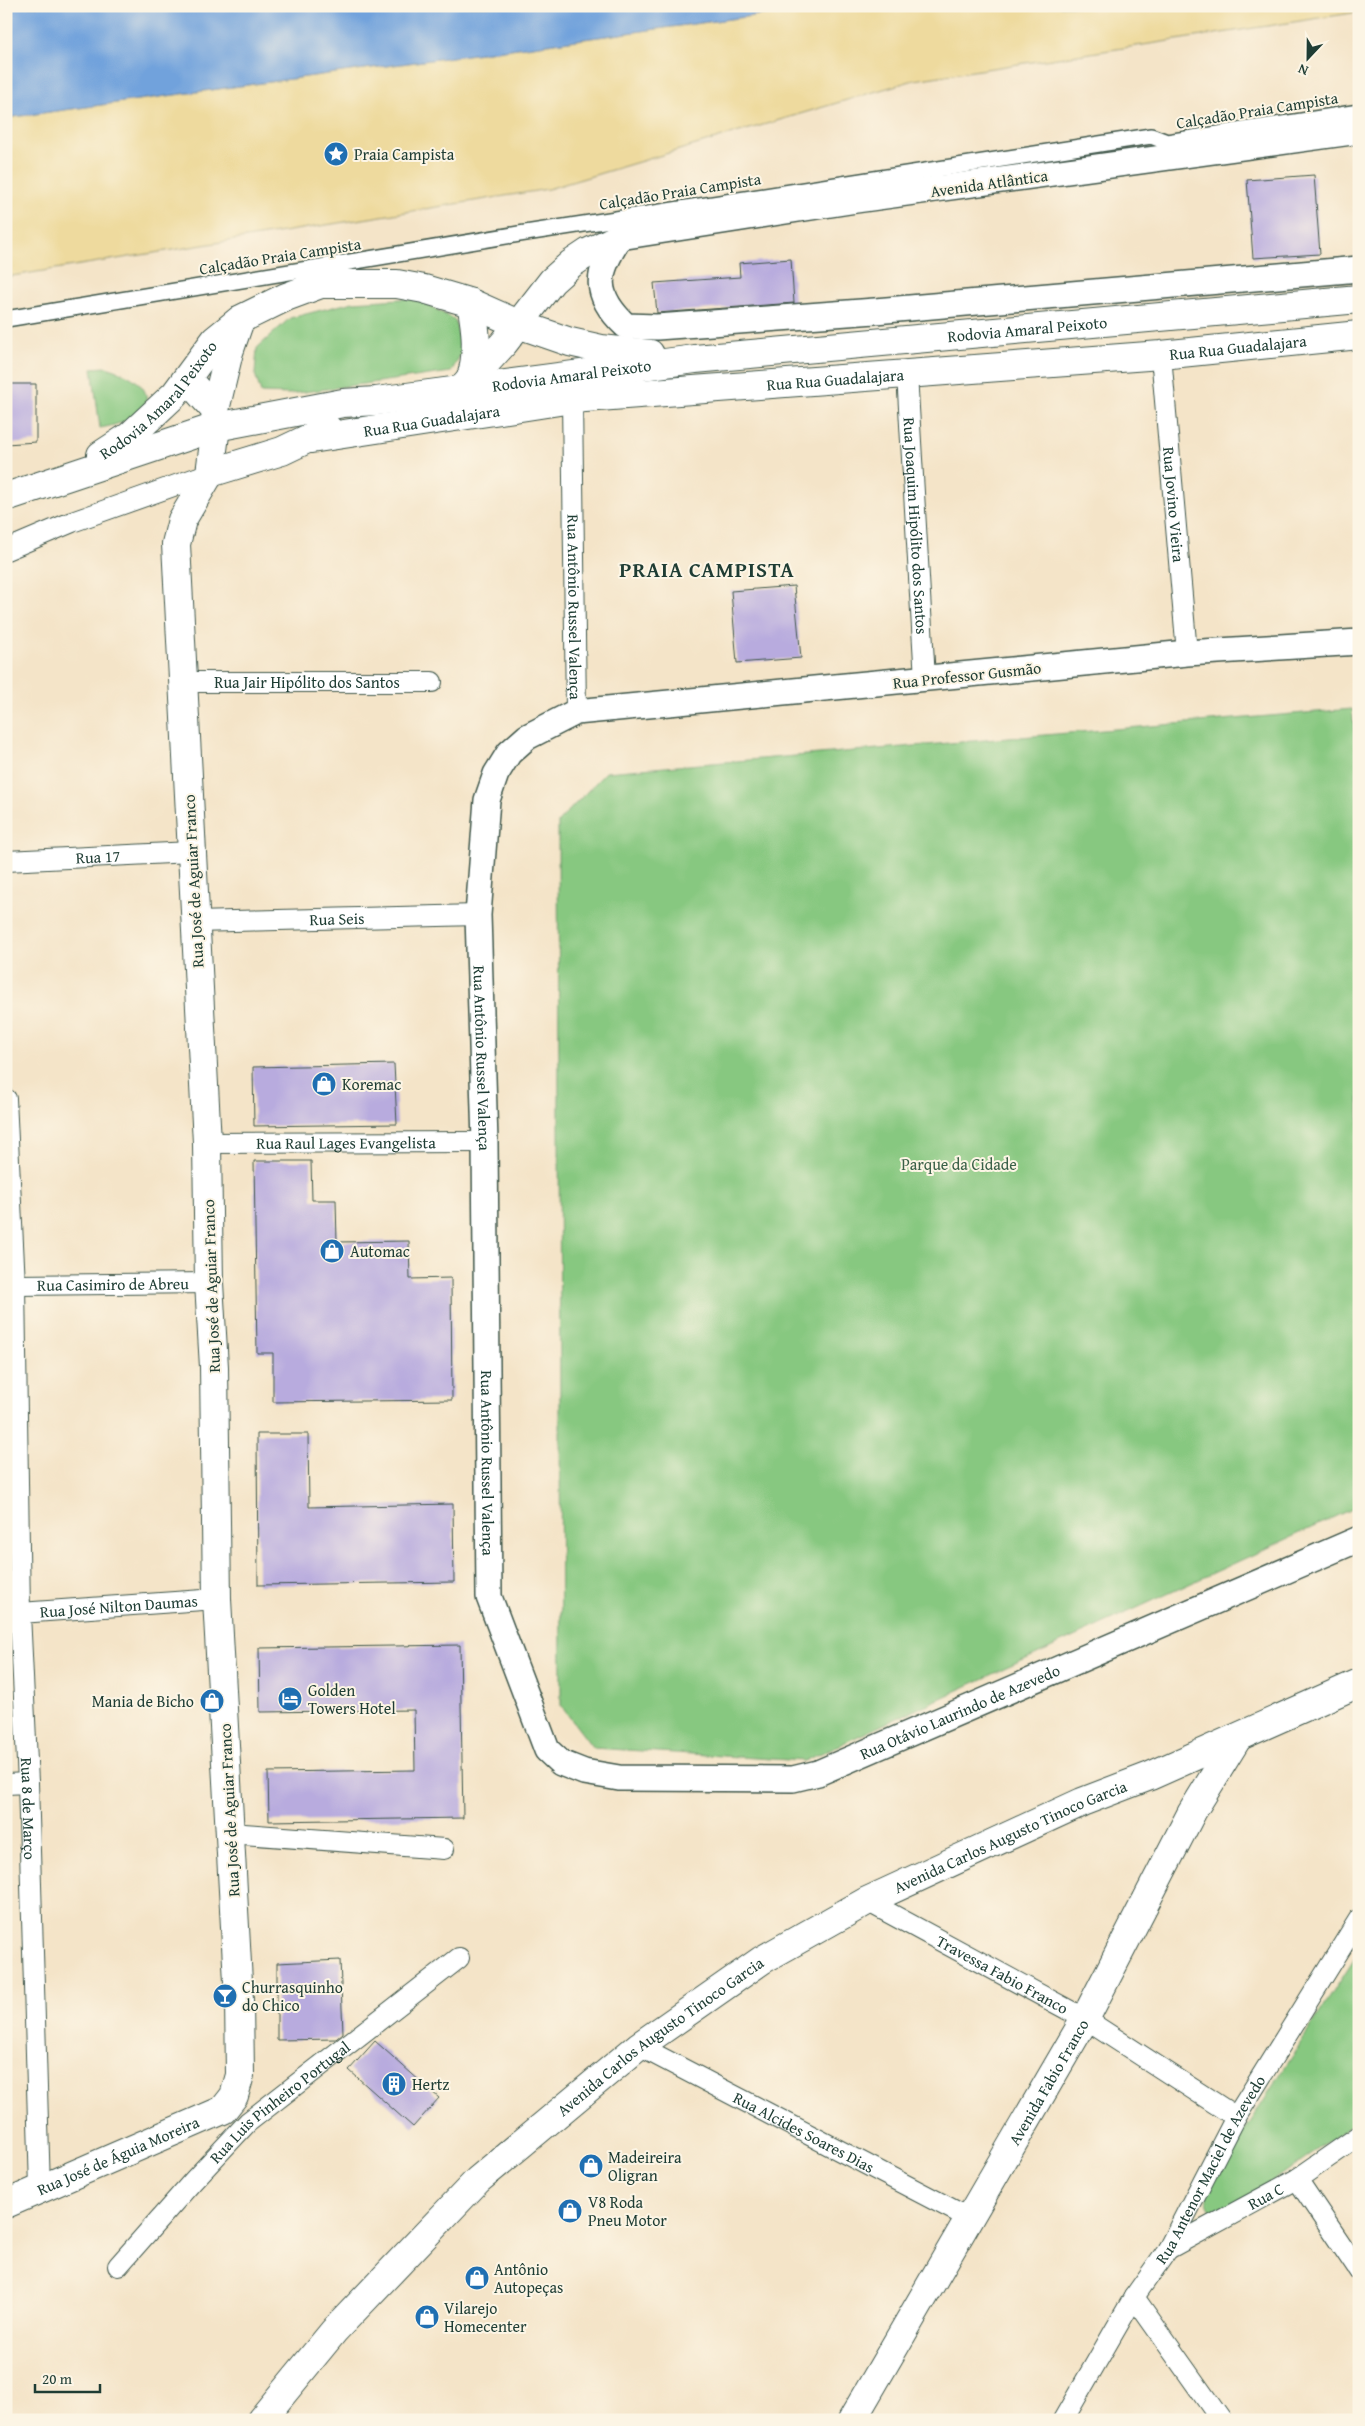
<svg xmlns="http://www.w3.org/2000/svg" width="1365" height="2426" font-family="'Gentium Book Plus',serif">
	<rect width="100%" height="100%" fill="#fcf5e5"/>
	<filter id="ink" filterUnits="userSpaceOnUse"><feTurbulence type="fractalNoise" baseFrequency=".02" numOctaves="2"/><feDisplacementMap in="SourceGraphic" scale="10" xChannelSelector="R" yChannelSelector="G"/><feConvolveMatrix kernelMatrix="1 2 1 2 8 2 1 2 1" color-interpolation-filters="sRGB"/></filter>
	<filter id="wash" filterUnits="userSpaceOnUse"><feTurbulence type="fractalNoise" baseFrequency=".0096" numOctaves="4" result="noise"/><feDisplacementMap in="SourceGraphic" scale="20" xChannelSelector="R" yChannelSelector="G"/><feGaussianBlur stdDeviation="1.12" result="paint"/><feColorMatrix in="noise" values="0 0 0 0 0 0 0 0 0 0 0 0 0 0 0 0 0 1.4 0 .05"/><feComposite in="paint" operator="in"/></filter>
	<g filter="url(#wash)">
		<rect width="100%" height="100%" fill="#f4e4c8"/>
		<!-- green -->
		<path fill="#87c880" stroke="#53825a" d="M416 298 455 320 462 352 451 372 290 394 261 393 255 374 257 348 290 318 353 302Z
			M106 367C165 384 156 419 100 428L92 368Z
			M1352 709 1359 777V1506L804 1761 593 1748 561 1706 558 822 606 772Z
			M1359 1952V2120L1238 2206 1222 2212 1211 2210C1205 2203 1206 2193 1209 2185Z"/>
		<!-- sand -->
		<path fill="#eeda9e" stroke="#868c69" d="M825 6H1359V12L914 80 548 189 6 277V118Z"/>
		<!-- water -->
		<path fill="#71a2dc" stroke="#487088" d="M6 6H825L6 118Z"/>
		<g id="blocks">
			<!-- building -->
			<path fill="#b8abde" d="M1314 175 1320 254 1253 258 1247 180Z
				M791 259 794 303 657 313 654 283 740 277 739 263Z
				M6 384H36V442L6 444Z
				M794 586 801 658 737 663 731 591Z
				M394 1064 397 1124 254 1126 253 1067Z
				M254 1161H311L312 1200H336L337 1242 409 1241 410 1279 451 1278 452 1400 273 1402V1353H257Z
				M257 1434H308L309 1507 453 1504 454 1582 258 1585Z
				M460 1645 463 1818 269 1821 268 1772 415 1770 414 1710 260 1712 259 1648Z
				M340 1960 343 2033 336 2039 277 2040V1963Z
				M375 2041 439 2098 413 2127 349 2070Z"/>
		</g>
	</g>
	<g filter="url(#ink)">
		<use href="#blocks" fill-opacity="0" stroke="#3f564a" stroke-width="1"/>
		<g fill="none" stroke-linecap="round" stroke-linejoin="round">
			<defs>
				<path id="pedestrian" d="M6 319 519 234 1151 136 1167 142 1359 112"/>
				<g id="minor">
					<path id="s1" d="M1161 355 1187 653"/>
					<path id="s2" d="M907 374 925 679"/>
					<path id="s3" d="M572 399 576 712"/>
					<path d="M6 550 72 522 210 473"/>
					<path id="s4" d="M182 682H432"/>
					<path id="s5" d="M6 861 191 852"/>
					<path id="s6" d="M196 922 478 915"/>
					<path id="s7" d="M6 1099 15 1285 20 1613 28 1783 40 2189"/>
					<path id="s8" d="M207 1143 485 1142"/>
					<path id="s9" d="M15 1285 209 1283"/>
					<path id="s10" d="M20 1613 217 1599"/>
					<path d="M6 1784 28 1783"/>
					<path d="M230 1833 444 1849"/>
					<path id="s11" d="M867 1901 1085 2019 1236 2117"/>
					<path id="s12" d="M639 2046 969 2218"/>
					<path d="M1297 2179 1359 2271"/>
					<path id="s13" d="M1168 2249 1297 2179 1359 2136"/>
					<path id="s14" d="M118 2266 193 2181 248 2122 459 1958"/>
					<path d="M1134 2297 1221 2420"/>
					<path id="s15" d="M1063 2420 1134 2297 1168 2249 1236 2117 1359 1919"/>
				</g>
				<g id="tertiary">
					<path d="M1359 131 856 200 620 237C596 273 592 294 626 326L657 327 875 311 1359 269"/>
					<path id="s16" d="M1359 642 1187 653 576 712 527 737 509 753 496 774 487 800 478 915 485 1142 489 1597 547 1750 561 1763 584 1772 619 1778 793 1779 818 1773 1359 1539"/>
				</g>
				<g id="secondary">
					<path id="s17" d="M311 439 572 399 1161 355 1359 335"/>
					<path d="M210 473 282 451 328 429"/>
					<path id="s18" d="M6 2204 223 2110 234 2096 240 2075 239 2000 217 1599 214 1367 209 1283 207 1143 176 544 182 520 210 473 216 427 215 410 188 380"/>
					<path id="s19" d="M261 2420 334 2331 478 2180 639 2046 762 1960 867 1901 1082 1802 1150 1776 1359 1683"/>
					<path id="s20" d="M852 2420 1085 2019 1192 1812 1237 1739"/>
				</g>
				<g id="trunk">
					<path d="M470 381C479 354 476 329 471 303"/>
					<path d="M462 389 504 343 552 281 571 264 589 252 620 237"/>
					<path d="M215 410 229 352 240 320"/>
					<path id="s21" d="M101 455 130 436 175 394 215 340 241 319 286 297 321 284H397L424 289 471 303 518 324 570 342 601 349 650 354"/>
					<path id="s22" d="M6 497 216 427 343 403 376 401 695 359 1359 299"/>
				</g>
			</defs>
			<!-- pedestrian casing -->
			<use href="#pedestrian" stroke="#3f564a" stroke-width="18"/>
			<!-- minor casing -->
			<use href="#minor" stroke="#3f564a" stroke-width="22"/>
			<!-- tertiary casing -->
			<use href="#tertiary" stroke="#3f564a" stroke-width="28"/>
			<!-- secondary casing -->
			<use href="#secondary" stroke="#3f564a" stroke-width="30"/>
			<!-- trunk casing -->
			<use href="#trunk" stroke="#3f564a" stroke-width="30"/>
			<!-- pedestrian -->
			<use href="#pedestrian" stroke="#fff" stroke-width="15"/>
			<!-- minor -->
			<use href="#minor" stroke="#fff" stroke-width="20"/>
			<!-- tertiary -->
			<use href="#tertiary" stroke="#fff" stroke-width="25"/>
			<!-- secondary -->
			<use href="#secondary" stroke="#fff" stroke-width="28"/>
			<!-- trunk -->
			<use href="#trunk" stroke="#fff" stroke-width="28"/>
		</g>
	</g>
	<!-- icons -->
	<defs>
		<symbol id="sight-disc" viewBox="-11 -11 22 22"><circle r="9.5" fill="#1f6fb2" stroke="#fcf5e5"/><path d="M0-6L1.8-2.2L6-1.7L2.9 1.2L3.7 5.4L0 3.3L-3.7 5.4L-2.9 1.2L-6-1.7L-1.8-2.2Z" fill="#fff"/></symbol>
		<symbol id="shop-disc" viewBox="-11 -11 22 22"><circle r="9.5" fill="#1f6fb2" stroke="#fcf5e5"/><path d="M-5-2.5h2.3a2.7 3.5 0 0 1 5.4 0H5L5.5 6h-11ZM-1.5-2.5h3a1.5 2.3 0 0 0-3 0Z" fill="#fff"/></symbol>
		<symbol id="hotel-disc" viewBox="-11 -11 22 22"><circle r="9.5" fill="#1f6fb2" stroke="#fcf5e5"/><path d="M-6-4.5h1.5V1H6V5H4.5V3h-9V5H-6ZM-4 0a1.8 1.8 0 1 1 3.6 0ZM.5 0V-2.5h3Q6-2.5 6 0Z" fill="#fff"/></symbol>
		<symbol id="bar-disc" viewBox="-11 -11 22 22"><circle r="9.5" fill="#1f6fb2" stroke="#fcf5e5"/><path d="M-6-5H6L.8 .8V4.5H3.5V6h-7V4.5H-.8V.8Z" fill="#fff"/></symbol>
		<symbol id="building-disc" viewBox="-11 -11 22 22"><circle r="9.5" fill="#1f6fb2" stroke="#fcf5e5"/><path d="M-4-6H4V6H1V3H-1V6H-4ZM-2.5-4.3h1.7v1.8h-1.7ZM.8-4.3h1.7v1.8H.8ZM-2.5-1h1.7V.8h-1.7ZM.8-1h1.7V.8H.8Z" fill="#fff"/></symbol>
	</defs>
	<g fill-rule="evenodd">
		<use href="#sight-disc" x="322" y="140" width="28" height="28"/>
		<use href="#shop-disc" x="310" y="1070" width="28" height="28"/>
		<use href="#shop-disc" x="318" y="1237" width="28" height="28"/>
		<use href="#hotel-disc" x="276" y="1685" width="28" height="28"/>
		<use href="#shop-disc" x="198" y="1687" width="28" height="28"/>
		<use href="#bar-disc" x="211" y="1982" width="28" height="28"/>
		<use href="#building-disc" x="380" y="2070" width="28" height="28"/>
		<use href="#shop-disc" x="577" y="2152" width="28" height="28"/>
		<use href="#shop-disc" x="556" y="2197" width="28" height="28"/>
		<use href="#shop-disc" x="463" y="2264" width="28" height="28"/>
		<use href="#shop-disc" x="413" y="2303" width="28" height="28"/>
	</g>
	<g text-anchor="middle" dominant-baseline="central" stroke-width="4" stroke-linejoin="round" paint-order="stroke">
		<!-- street labels -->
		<g font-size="16" fill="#1f3d34" stroke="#fcf5e5">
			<text transform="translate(1257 110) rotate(-9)">Calçadão Praia Campista</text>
			<text transform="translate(989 183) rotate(-8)">Avenida Atlântica</text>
			<text transform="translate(680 191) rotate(-9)">Calçadão Praia Campista</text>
			<text transform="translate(280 256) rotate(-9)">Calçadão Praia Campista</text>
			<text stroke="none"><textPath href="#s22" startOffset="1039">Rodovia Amaral Peixoto</textPath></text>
			<text stroke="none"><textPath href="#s17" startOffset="932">Rua Rua Guadalajara</textPath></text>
			<text stroke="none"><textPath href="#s22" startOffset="581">Rodovia Amaral Peixoto</textPath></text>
			<text stroke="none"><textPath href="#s17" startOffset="528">Rua Rua Guadalajara</textPath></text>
			<text stroke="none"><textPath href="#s21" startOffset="80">Rodovia Amaral Peixoto</textPath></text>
			<text stroke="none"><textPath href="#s17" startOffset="122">Rua Rua Guadalajara</textPath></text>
			<text stroke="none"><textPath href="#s1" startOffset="150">Rua Jovino Vieira</textPath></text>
			<text stroke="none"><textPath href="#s2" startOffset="152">Rua Joaquim Hipólito dos Santos</textPath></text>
			<text stroke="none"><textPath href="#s3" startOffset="208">Rua Antônio Russel Valença</textPath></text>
			<text transform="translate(967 675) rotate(-6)">Rua Professor Gusmão</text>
			<text stroke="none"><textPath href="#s4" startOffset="125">Rua Jair Hipólito dos Santos</textPath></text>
			<text stroke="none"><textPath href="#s5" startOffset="92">Rua 17</textPath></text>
			<text transform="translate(193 881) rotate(-93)">Rua José de Aguiar Franco</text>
			<text stroke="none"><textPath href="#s6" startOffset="141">Rua Seis</textPath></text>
			<text stroke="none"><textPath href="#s16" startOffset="1176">Rua Antônio Russel Valença</textPath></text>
			<text stroke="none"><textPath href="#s8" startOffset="139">Rua Raul Lages Evangelista</textPath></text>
			<text stroke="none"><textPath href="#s9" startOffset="98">Rua Casimiro de Abreu</textPath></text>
			<text transform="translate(211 1286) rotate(-92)">Rua José de Aguiar Franco</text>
			<text stroke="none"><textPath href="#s16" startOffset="1581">Rua Antônio Russel Valença</textPath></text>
			<text stroke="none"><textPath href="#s10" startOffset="99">Rua José Nilton Daumas</textPath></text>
			<text stroke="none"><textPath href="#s16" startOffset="2312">Rua Otávio Laurindo de Azevedo</textPath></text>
			<text stroke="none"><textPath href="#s7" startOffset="710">Rua 8 de Março</textPath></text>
			<text transform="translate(229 1810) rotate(-93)">Rua José de Aguiar Franco</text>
			<text stroke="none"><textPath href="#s19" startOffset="961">Avenida Carlos Augusto Tinoco Garcia</textPath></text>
			<text stroke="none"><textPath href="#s11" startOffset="154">Travessa Fabio Franco</textPath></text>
			<text stroke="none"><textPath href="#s19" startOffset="556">Avenida Carlos Augusto Tinoco Garcia</textPath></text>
			<text stroke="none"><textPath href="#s20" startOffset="391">Avenida Fabio Franco</textPath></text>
			<text stroke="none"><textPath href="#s14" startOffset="231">Rua Luis Pinheiro Portugal</textPath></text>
			<text stroke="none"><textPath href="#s12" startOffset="186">Rua Alcides Soares Dias</textPath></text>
			<text stroke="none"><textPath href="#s18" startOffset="122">Rua José de Águia Moreira</textPath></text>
			<text stroke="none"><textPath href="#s15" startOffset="291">Rua Antenor Maciel de Azevedo</textPath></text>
			<text stroke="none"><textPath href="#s13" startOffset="111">Rua C</textPath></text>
		</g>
		<!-- poi labels -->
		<g font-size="16" fill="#1f3d34" stroke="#fcf5e5" text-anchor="start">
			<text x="354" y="154">Praia Campista</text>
			<text x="342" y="1084">Koremac</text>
			<text x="350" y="1251">Automac</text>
			<text x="308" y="1690">Golden<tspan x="308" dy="18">Towers Hotel</tspan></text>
			<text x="194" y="1701" text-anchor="end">Mania de Bicho</text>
			<text x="242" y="1987">Churrasquinho<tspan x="242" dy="18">do Chico</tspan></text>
			<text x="412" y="2084">Hertz</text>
			<text x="608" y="2157">Madeireira<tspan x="608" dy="18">Oligran</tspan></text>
			<text x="588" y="2202">V8 Roda<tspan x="588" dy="18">Pneu Motor</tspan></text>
			<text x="494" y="2269">Antônio<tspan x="494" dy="18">Autopeças</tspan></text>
			<text x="444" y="2308">Vilarejo<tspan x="444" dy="18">Homecenter</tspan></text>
		</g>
		<!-- park labels -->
		<g font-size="16" fill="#396047" stroke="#fcf5e5">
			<text x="959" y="1164">Parque da Cidade</text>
		</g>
		<!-- district labels -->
		<g font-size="21" font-weight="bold" letter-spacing="1" fill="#1f3d34" stroke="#fcf5e5">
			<text x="707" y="569">PRAIA CAMPISTA</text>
		</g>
	</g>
	<!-- margin -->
	<rect width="1365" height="2426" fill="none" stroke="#fcf5e5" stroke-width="25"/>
	<!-- north arrow -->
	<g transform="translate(1308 58) rotate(202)" stroke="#fcf5e5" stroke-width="4" paint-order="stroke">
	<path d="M0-4L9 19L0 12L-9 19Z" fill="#1f3d34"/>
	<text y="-8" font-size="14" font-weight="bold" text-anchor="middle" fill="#1f3d34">N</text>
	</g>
	<!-- scale -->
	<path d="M35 2384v8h65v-8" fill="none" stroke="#1f3d34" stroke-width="2.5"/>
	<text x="42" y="2384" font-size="15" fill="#1f3d34" stroke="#fcf5e5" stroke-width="4" paint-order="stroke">20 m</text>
</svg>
